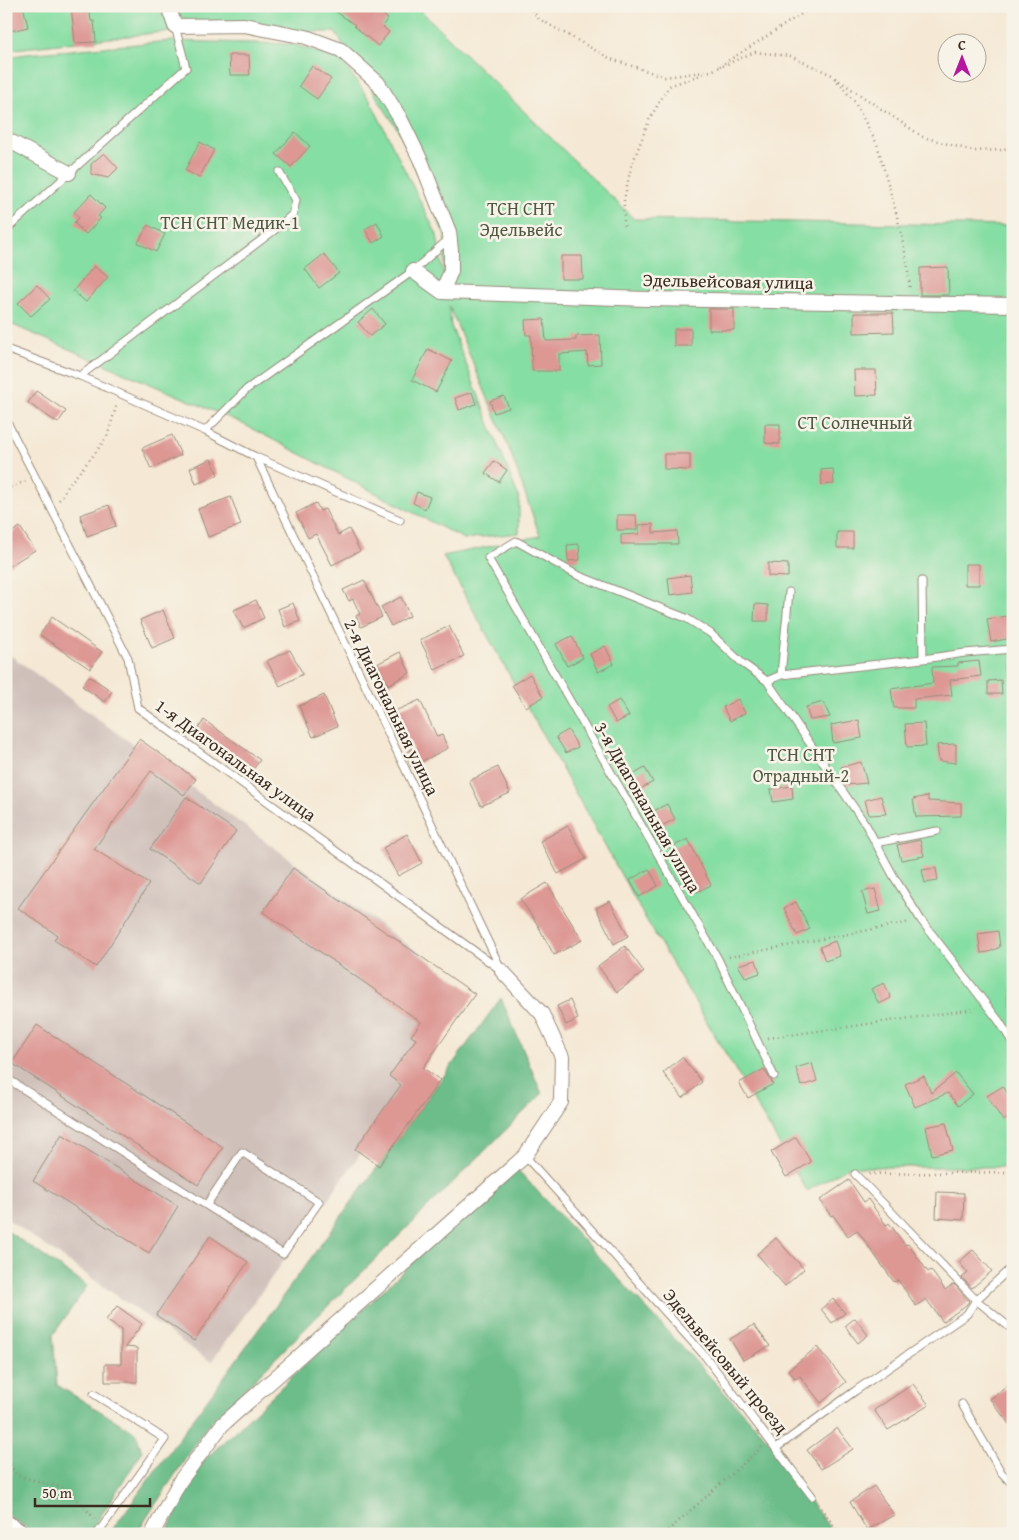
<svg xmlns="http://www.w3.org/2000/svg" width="1019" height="1540" font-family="'Gentium Book Plus',serif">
	<rect width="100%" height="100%" fill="#f7f3e8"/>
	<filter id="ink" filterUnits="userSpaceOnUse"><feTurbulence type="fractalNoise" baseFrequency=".02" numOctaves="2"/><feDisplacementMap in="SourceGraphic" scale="10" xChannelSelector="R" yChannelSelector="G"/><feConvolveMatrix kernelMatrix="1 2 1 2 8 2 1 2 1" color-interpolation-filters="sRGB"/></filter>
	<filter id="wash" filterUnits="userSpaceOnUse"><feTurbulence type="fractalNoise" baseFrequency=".0096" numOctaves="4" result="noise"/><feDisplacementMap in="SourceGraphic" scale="20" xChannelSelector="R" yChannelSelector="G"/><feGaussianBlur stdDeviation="1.12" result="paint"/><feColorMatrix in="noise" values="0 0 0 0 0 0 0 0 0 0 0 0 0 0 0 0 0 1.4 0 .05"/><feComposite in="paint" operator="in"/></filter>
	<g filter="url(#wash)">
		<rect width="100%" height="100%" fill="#f5e9d5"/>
		<!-- industrial -->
		<path fill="#cfc0ba" d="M6 652 475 994 211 1362 6 1218Z"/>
		<!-- green -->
		<path fill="#85dea3" stroke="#608460" d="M6 6H416L634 219 1013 226V1167H848L807 1191 643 914 443 556 540 536 510 451 449 306 451 326 519 498V533L464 539 239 422 6 322V57L27 54 170 41 292 44 340 59 370 100 437 235 444 281 445 236 400 133 335 32H163L6 50Z"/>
		<!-- forest -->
		<path fill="#6cbd89" stroke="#547454" d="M501 998 542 1094 207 1426 136 1534H109Z
			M514 1166 776 1448 787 1470 834 1534H166L197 1467Z
			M6 1230 87 1286 53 1335 57 1385 136 1433 142 1452 89 1534H35L6 1514Z"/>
		<g id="blocks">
			<!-- building -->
			<path fill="#dd9894" d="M6 6H23L28 27 6 32Z
				M71 6H89L91 21H94L96 42 75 43Z
				M328 6H373L388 19 382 26 389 32 378 46 354 26 355 25Z
				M229 55H249L250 75H230Z
				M312 66 331 79 317 99 299 86Z
				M295 132 310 146 291 167 276 154Z
				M200 142 214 150 199 178 185 170Z
				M104 153 118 168 108 178 91 174V164Z
				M91 194 105 208 98 216 101 218 86 234 74 223 79 218 74 212Z
				M377 222 384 236 373 243 365 229Z
				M148 225 165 234 156 252 138 243Z
				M324 254 339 273 319 288 305 269Z
				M561 256H582L583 279H561Z
				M94 266 108 277 86 302 73 291Z
				M948 267 949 295H920V268Z
				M37 285 50 299 31 316 18 303Z
				M373 309 385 324 370 336 358 322Z
				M709 309H734V330H709Z
				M854 313H893L894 332 854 333Z
				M544 319 546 341 576 340V336L600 335 601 364 588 365 587 352 559 354V371H532L531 335H526L525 320Z
				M674 329H691V346H674Z
				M428 349 452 361 436 392 412 380Z
				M854 370H876L877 395 855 396Z
				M36 391 66 411 58 423 28 403Z
				M472 392 476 404 459 410 455 398Z
				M504 396 509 408 494 413 490 401Z
				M765 424H780V444L765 443Z
				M172 435 181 455 151 469 142 448Z
				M664 454H690V470L664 469Z
				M211 459 218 475 196 484 190 468Z
				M494 461 507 470 499 482 485 473Z
				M833 469 834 484 822 485 821 470Z
				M417 492 430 497 425 509 413 503Z
				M231 497 241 525 208 537 198 509Z
				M316 503 320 511 325 509 338 535 349 529 360 551 332 565 316 534 308 538 296 513Z
				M109 505 116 526 87 536 80 515Z
				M617 515H636L637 530H617Z
				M653 524V533L677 531 678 544H621V535L639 534V525Z
				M20 527 35 550 6 568V536Z
				M837 532H853V548H837Z
				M579 544 580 560 568 561 567 545Z
				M768 563 788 564V577L768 576Z
				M965 564H979V585H965Z
				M690 575 692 592 670 595 668 578Z
				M364 580 382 617 361 627 356 616 360 614 353 599 349 601 343 590Z
				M401 597 410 616 391 626 381 607Z
				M256 600 264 618 243 628 234 610Z
				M293 603 300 621 285 627 278 609Z
				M755 604 768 605V621H754Z
				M163 610 175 638 152 648 140 620Z
				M1008 616 1012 638 991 642 987 619Z
				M52 617 102 652 90 669 40 635Z
				M449 626 464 656 435 670 420 640Z
				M572 636 583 658 567 666 556 644Z
				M605 646 614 664 598 672 590 654Z
				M290 650 303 674 280 686 267 661Z
				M400 652 410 673 388 685 377 664Z
				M979 661 981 676 950 680 952 695 914 699V708H894L891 689 933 683 932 667 958 666V663Z
				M530 674 543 697 526 707 512 685Z
				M89 676 112 691 105 702 82 686Z
				M1001 680 1002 694H988V681Z
				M324 695 337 726 313 737 299 706Z
				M738 699 745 713 730 721 723 707Z
				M420 700 437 737 442 735 448 748 411 767 405 753 413 749 395 711Z
				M619 700 629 716 616 723 607 707Z
				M823 702 830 717 810 720 806 707Z
				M204 720 260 760 249 775 193 736Z
				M859 720 862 738 833 743 831 725Z
				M924 723 926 746 907 747 905 724Z
				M568 730 578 747 566 753 556 737Z
				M139 739 196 779 184 795 151 771 94 849 149 884 96 967 54 940 57 935 18 908Z
				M956 744V763L939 761 937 745Z
				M861 762 867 783 846 785 841 767Z
				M498 767 510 793 481 806 469 781Z
				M645 768 653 782 637 791 629 777Z
				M792 786 793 799 773 802 771 789Z
				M881 796 886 814 869 815 865 800Z
				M928 796V801L961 803V816L916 817 913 799Z
				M186 797 236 831 201 883 150 849Z
				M667 804 675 819 656 829 648 814Z
				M568 826 586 859 558 874 540 841Z
				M407 834 422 863 398 876 383 848Z
				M688 839 711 885 697 892 678 858 676 860 670 848Z
				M920 840 924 856 901 860 897 845Z
				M293 868 475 994 423 1068 440 1080 379 1166 355 1149 401 1085 389 1076 416 1039 411 1036 421 1022 263 912Z
				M936 868 938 881 925 883 922 870Z
				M649 869 658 886 639 897 630 880Z
				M547 883 582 940 554 955 536 922 520 899Z
				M875 889 881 911 868 914 862 892Z
				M610 901 628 936 614 944 596 908Z
				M796 902 810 929 797 935 784 908Z
				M998 931 1000 947 989 952 981 953 978 934Z
				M835 941 840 956 825 961 820 947Z
				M625 946 644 972 617 992 598 966Z
				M756 960 760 973 746 978 738 965Z
				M884 983 891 998 879 1004 871 989Z
				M570 1000 578 1019 566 1025 557 1006Z
				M37 1025 223 1147 198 1185 12 1063Z
				M682 1057 702 1082 683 1098 663 1073Z
				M812 1063 817 1081 801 1086 796 1068Z
				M764 1069 773 1084 748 1098 739 1083Z
				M956 1073 973 1094 958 1106 948 1093 915 1107 905 1084 924 1076 931 1093Z
				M1003 1086 1013 1102V1115L1003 1121 987 1096Z
				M946 1123 953 1150 932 1155 926 1127Z
				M62 1134 178 1206 149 1253 33 1181Z
				M796 1137 811 1162 786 1177 771 1152Z
				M849 1180 864 1202 868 1199 886 1225 889 1223 905 1245 908 1244 928 1272 931 1270 945 1290 954 1284 969 1301 966 1305 943 1322 926 1299 916 1306 898 1280 894 1282 857 1230 848 1236 833 1215 831 1216 820 1200Z
				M937 1192 964 1193 963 1220 936 1218Z
				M210 1236 248 1262 194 1341 156 1315Z
				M776 1238 804 1269 785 1286 757 1254Z
				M973 1250 992 1271 972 1288 962 1278 968 1273 959 1262Z
				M833 1299 845 1313 832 1323 821 1309Z
				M117 1306 142 1324 125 1347 137 1348V1382H105V1364H121V1330L106 1320Z
				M855 1318 868 1335 858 1343 845 1326Z
				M754 1325 770 1346 743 1360 730 1339Z
				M817 1347 846 1382 821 1403 800 1376 796 1379 788 1370Z
				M1013 1382V1429L990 1399Z
				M913 1384 929 1405 888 1430 874 1410Z
				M837 1428 853 1449 821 1469 807 1450Z
				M874 1486 894 1515 867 1530 850 1502Z"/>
		</g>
	</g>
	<g filter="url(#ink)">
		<use href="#blocks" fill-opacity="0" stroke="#988a7a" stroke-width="1"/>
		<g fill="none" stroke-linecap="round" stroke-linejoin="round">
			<defs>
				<path id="service" d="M6 230 186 68 175 26
					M6 349 80 376 205 431 256 457 400 520
					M80 376 272 232 293 214 296 200 279 172
					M6 420 128 658 138 708 502 971
					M205 431 247 389 413 271 443 244
					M256 457 502 971
					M922 581 923 659
					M781 675 789 592
					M767 681 781 675 923 659 965 653 1013 649
					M875 843 937 831
					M774 1076 718 959 488 558 516 541 577 575 686 618 710 633 742 663 767 681 866 825 894 877 921 920 999 1021 1013 1043
					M6 1078 283 1254 319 1202 242 1152 207 1204
					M525 1156 705 1356 812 1496
					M855 1174 976 1300 1013 1330
					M94 1394 165 1439 97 1534
					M962 1404 1001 1472 1013 1485
					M776 1448 855 1391 967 1314 976 1300 1013 1266"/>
				<path id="minor" d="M168 6 175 26 244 25 306 37 341 50 378 83 400 118 421 161 449 232 451 250V271L442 292
					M6 139 69 173
					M413 271 442 292 647 299 1013 305
					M152 1534 180 1481 222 1425 525 1156 561 1102 562 1057 542 1014 502 971"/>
				<path id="primary" d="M6 1526 18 1534"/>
			</defs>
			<!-- service casing -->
			<use href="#service" stroke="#988a7a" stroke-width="9"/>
			<!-- minor casing -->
			<use href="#minor" stroke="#988a7a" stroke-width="16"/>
			<!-- primary casing -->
			<use href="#primary" stroke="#988a7a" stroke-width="24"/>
			<!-- path -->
			<path stroke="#988a7a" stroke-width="2.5" stroke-dasharray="1 4" stroke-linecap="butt" d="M529 6 539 19 611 59 665 77 711 71 755 52 790 56 832 75 854 101 877 144 897 216 907 261 910 290
				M720 66 814 6
				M835 78 923 137 973 151 1004 150 1013 140
				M624 226V200L631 167 650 118 669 86 706 73
				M6 489 26 481
				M59 500 71 482 92 457 107 437 117 404
				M729 957 910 922
				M768 1038 975 1009
				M869 1174 1013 1172
				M6 1455 16 1475 67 1489 96 1520
				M818 1504 840 1534
				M34 1528 46 1534
				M664 1534 762 1447"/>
			<!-- service -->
			<use href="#service" stroke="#fff" stroke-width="7"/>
			<!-- minor -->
			<use href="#minor" stroke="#fff" stroke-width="14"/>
			<!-- primary -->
			<use href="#primary" stroke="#fff" stroke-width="21"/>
		</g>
	</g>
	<g text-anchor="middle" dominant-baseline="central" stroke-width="5" stroke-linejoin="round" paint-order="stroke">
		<!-- park labels -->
		<g font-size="18" fill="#4e573f" stroke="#f7f3e8">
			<text x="521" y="208">ТСН СНТ<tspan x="521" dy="21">Эдельвейс</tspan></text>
			<text x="230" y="222">ТСН СНТ Медик-1</text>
			<text x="855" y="422">СТ Солнечный</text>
			<text x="801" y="754">ТСН СНТ<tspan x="801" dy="21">Отрадный-2</tspan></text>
		</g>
		<!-- street labels -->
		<g font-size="18" fill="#3b2a1e" stroke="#f7f3e8">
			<text transform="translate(728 281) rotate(1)">Эдельвейсовая улица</text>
			<text transform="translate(392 707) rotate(64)">2-я Диагональная улица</text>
			<text transform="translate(236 760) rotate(36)">1-я Диагональная улица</text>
			<text transform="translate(648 807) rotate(60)">3-я Диагональная улица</text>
			<text transform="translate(726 1361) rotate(50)">Эдельвейсовый проезд</text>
		</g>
	</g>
	<!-- margin -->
	<rect width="1019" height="1540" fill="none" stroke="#f7f3e8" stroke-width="25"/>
	<!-- north arrow -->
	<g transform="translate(962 58)"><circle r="24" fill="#f7f3e8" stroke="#aca397"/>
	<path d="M0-4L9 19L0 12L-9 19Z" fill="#b5179e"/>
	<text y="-8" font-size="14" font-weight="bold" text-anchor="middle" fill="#3b2a1e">С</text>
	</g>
	<!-- scale -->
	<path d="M35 1498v8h115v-8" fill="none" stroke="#3b2a1e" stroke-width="2.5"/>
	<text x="42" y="1498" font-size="15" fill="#3b2a1e" stroke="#f7f3e8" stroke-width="4" paint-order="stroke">50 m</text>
</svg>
